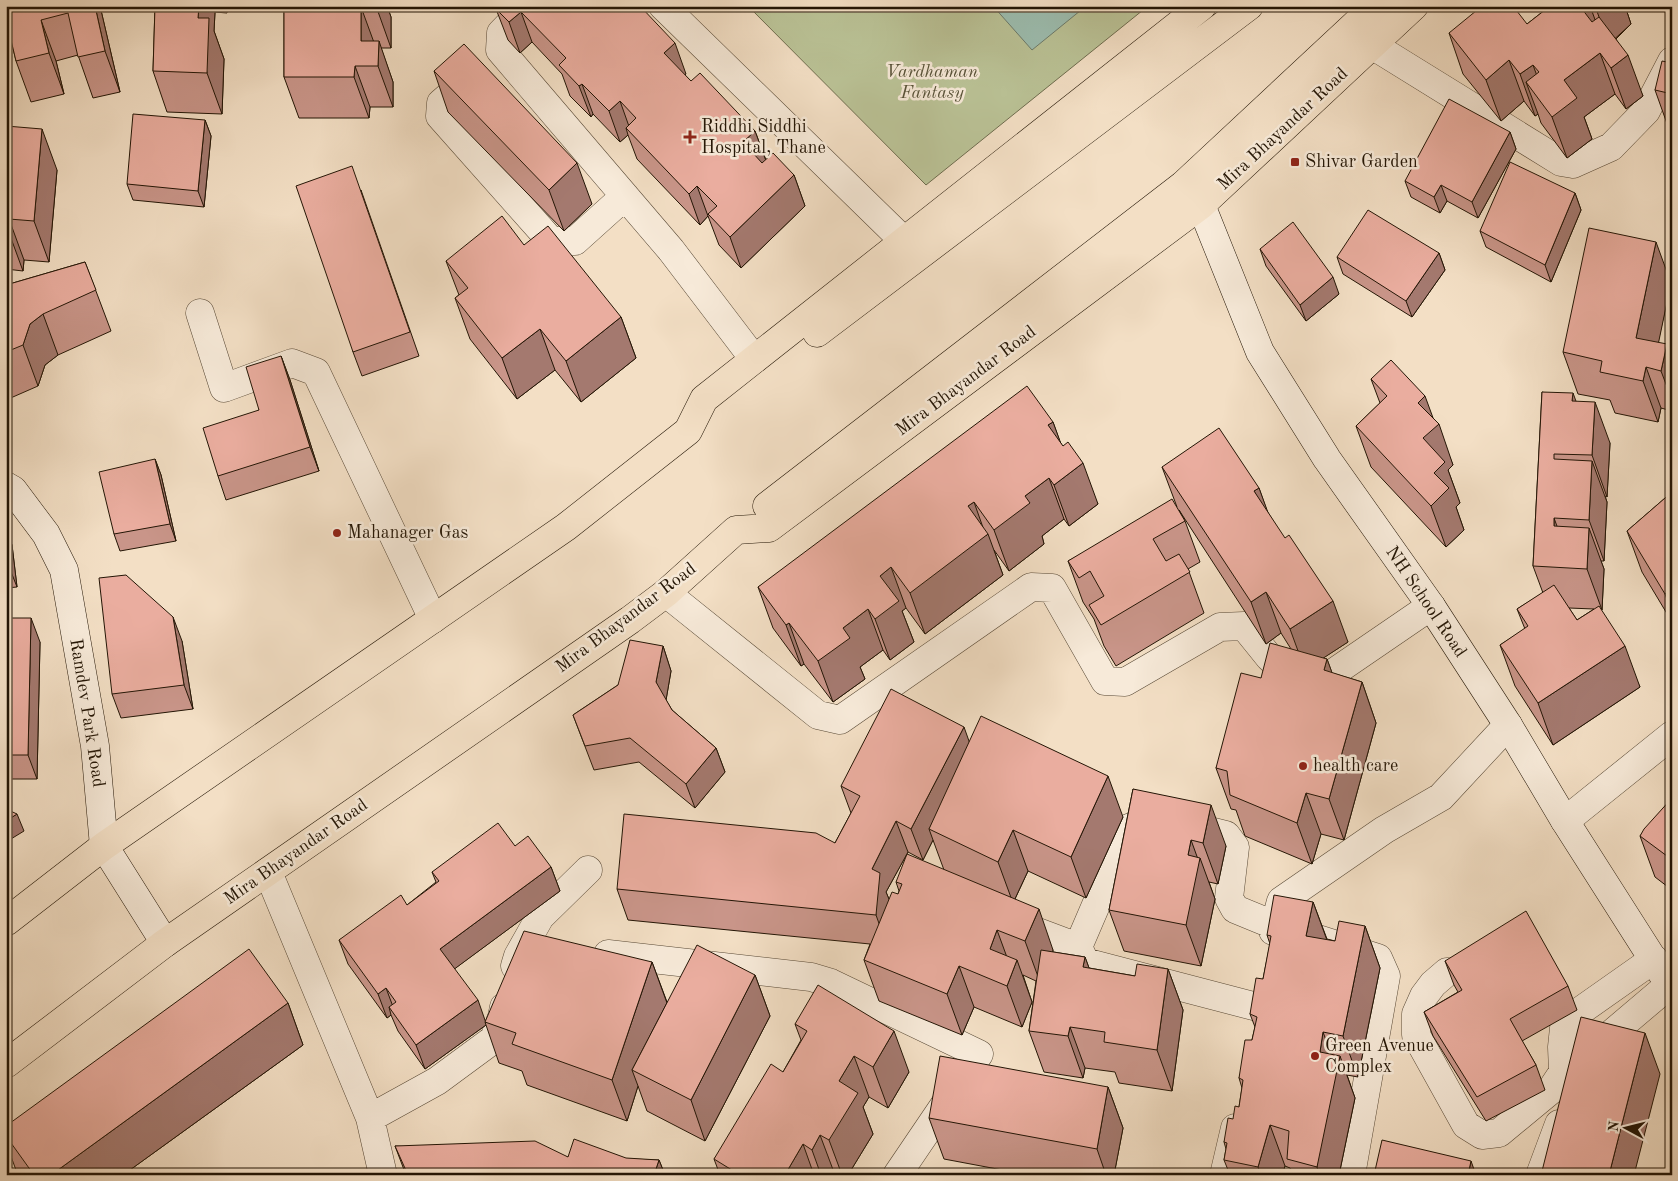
<svg xmlns="http://www.w3.org/2000/svg" width="1678" height="1181" font-family="'Old Standard TT',serif">
	<rect width="100%" height="100%" fill="#f3dfc5"/>
	<filter id="stains"><feTurbulence type="fractalNoise" baseFrequency=".004" numOctaves="4"/><feColorMatrix values="0 0 0 0 .2 0 0 0 0 .09 0 0 0 0 .02 0 0 0 .5 -.17"/></filter>
	<radialGradient id="worn" r=".72"><stop offset=".6" stop-color="#630" stop-opacity="0"/><stop offset="1" stop-color="#630" stop-opacity=".3"/></radialGradient>
	<!-- green -->
	<path fill="#bac296" stroke="#6e6c4e" d="M748 6H1148L926 185Z"/>
	<!-- water -->
	<path fill="#9cbdaf" stroke="#6c7a6b" d="M993 6H1086L1032 50Z"/>
	<g fill="none" stroke-linecap="round" stroke-linejoin="round">
		<defs>
			<path id="street" d="M527 6 501 33 500 50 671 250 754 359
				M663 6 904 241
				M1372 45 1561 162 1573 164 1611 147 1646 111 1672 61
				M463 84 441 103 440 116 551 241H575L625 196
				M200 313 224 388 292 363 316 372 433 619
				M666 593 818 715 840 720 1031 587 1052 588 1105 681 1125 682 1220 627 1244 626 1269 657 1293 679 1317 684 1431 606
				M1565 821 1672 735
				M1186 825 1226 835 1235 847 1229 898 1235 909 1274 925 1378 958 1386 976 1351 1175
				M268 872 370 1118 383 1175
				M1014 923 1078 947 1085 962 1261 1008
				M1273 931 1281 901 1384 830 1441 797 1508 725
				M608 954 811 977 831 983 979 1054 897 1175
				M515 966 518 956 540 917 588 870
				M1447 972 1433 984 1424 996 1416 1014V1035L1466 1125 1482 1135 1499 1133 1551 1090 1563 1072 1562 1047 1564 1028 1573 1016 1654 959
				M1053 986 1078 947 1129 828 1146 821
				M1593 1054 1597 1046 1669 985
				M370 1118 437 1081 494 1039 502 1017 504 1007
				M1224 1175 1235 1128
				M1540 1175 1559 1124"/>
			<path id="secondary" d="M1201 205 1260 352 1327 459 1431 606 1508 725 1565 821 1672 989
				M6 486 13 490 46 534 64 570 95 746 104 846 165 943"/>
			<path id="primary" d="M817 333 1249 6
				M767 506 1183 185 1375 6
				M6 922 104 846 566 527 688 431 704 399 1202 6
				M6 1064 165 943 630 620 666 593 736 530 769 528 1201 205 1414 6"/>
		</defs>
		<!-- street casing -->
		<use href="#street" stroke="#574835" stroke-width="29"/>
		<!-- secondary casing -->
		<use href="#secondary" stroke="#231505" stroke-width="29"/>
		<!-- primary casing -->
		<use href="#primary" stroke="#231505" stroke-width="29"/>
		<!-- street -->
		<use href="#street" stroke="#f7ead9" stroke-width="28"/>
		<!-- secondary -->
		<use href="#secondary" stroke="#f7ead9" stroke-width="28"/>
		<!-- primary -->
		<use href="#primary" stroke="#f3dfc5" stroke-width="28"/>
	</g>
	<!-- wall -->
	<path fill="#c99589" stroke="#231505" fill-rule="evenodd" d="M100 6 120 92 93 98 78 55 56 61 64 94 31 102 16 61 6 19Z
		M155 6H228L227 13 215 12 214 31 224 59 222 114 167 112 153 71Z
		M284 6H387L391 17V48H381L393 82V107H370L369 118H299L284 77Z
		M615 6 686 74 685 75 691 81 755 131 766 160 794 175 805 206 741 268 719 245 708 216 700 225 637 159 628 135 620 142 593 114 591 117 570 96 562 74 532 42 520 53 508 40 496 9Z
		M1550 6H1625L1631 24 1616 39 1643 96 1626 109 1615 94 1584 117 1592 139 1567 158 1541 123 1538 114 1535 116 1524 101 1501 121 1463 74 1449 33 1503 9 1527 24Z
		M1672 63V132H1670L1655 90Z
		M434 71 592 204 564 231 448 112Z
		M205 120 211 136 204 207 133 200 127 184Z
		M6 126 57 170 49 262 24 260 23 271 6 269Z
		M1510 132 1516 149 1478 218 1447 201 1440 213 1411 197 1405 181Z
		M361 190 419 356 362 376 353 352Z
		M1575 193 1581 210 1551 282 1486 247 1480 231Z
		M524 245 621 317 636 358 581 402 555 370 517 399 470 339 455 298 459 295 446 261Z
		M1260 249 1339 294 1306 321 1266 266Z
		M1439 253 1445 270 1412 317 1343 274 1337 257Z
		M85 262 111 331 58 355 45 365 38 386 6 400V285Z
		M1671 283 1658 342 1672 358V411L1661 408 1658 422 1615 413 1610 400 1578 394 1563 352Z
		M281 356 290 380 319 471 226 500 218 476 259 410Z
		M1371 379 1434 419 1453 465 1448 470 1460 503 1456 507 1464 530 1446 547 1371 467 1356 426 1380 403Z
		M1542 392 1575 401 1610 443 1607 497 1605 496 1607 502 1604 561H1601L1604 569 1602 610H1601L1640 687 1553 745 1515 686 1500 645 1525 629 1517 609 1543 593 1533 566ZM1569 608 1594 609 1577 620Z
		M1053 422 1060 442 1098 504 1069 526 1064 519 1042 536 1044 544 1009 571 994 550 1003 575 925 634 906 608 902 611 914 642 890 660 883 650 860 667 865 679 833 702 804 664 801 666 773 628 758 587Z
		M155 459 161 475 176 541 120 551 114 534Z
		M1162 467 1259 488 1267 511 1348 642 1323 658 1327 659 1332 673 1362 682 1376 723 1344 840 1321 834 1312 864 1245 836 1236 810 1231 809 1216 768 1261 678 1291 649 1281 633 1266 644 1179 510 1185 521 1200 562 1188 569 1204 613 1116 666 1104 646 1094 619 1083 602 1068 561 1177 507Z
		M1672 492V622L1642 572 1627 531Z
		M6 529 12 545 17 587 6 588Z
		M6 618 40 642 37 779H6Z
		M182 641 193 709 121 718 112 694Z
		M663 646 671 671 666 700 672 710 716 748 725 772 695 808 639 762 594 770 573 715 618 685Z
		M970 742 1123 817 1086 898 1028 871 1015 899 1053 950V952L1085 957 1089 968 1135 976 1168 969 1183 1010 1172 1091 1119 1083 1115 1072 1085 1068 1083 1078 1044 1072 1029 1031 1036 981 1023 975 1032 1002 1022 1027 974 1007 962 1035 879 1001 864 960 870 944 628 920 617 889 835 843 851 813 841 786ZM933 840 944 870 896 882 899 891 898 894 889 899 886 892 908 852 923 860Z
		M1133 789 1226 846 1218 884 1209 882 1215 899 1201 966 1124 951 1109 910Z
		M1672 798V890L1655 877 1640 836Z
		M515 846 551 867 560 891 454 969 485 1021 652 962 667 1002 755 975 770 1016 705 1141 647 1111 638 1086 627 1121 527 1085 522 1071 499 1063 486 1025 425 1069 398 1031 391 1015 387 1018 348 964 339 940 407 905 436 882 432 872Z
		M1313 902 1327 939 1335 941 1365 926 1380 968 1358 1077 1347 1075 1355 1098 1339 1175H1293L1290 1168 1285 1166 1282 1175H1230L1224 1160 1226 1149 1224 1142 1239 1107 1242 1088 1239 1078 1252 1040 1255 1027 1250 1014 1263 979 1270 944 1267 935Z
		M1672 928V941L1668 930Z
		M1445 961 1568 986 1577 1010 1522 1041 1536 1065 1545 1090 1486 1121 1433 1036 1424 1012 1458 992 1454 985Z
		M288 1003 303 1045 123 1175H19L16 1170 6 1143V1126Z
		M795 1024 909 1072 888 1108 869 1097 863 1107 873 1134 848 1175H720L714 1159 783 1072 801 1040Z
		M1108 1087 1123 1128 1114 1175H1029L944 1159 929 1118Z
		M395 1146 568 1157 659 1160 665 1175H406Z"/>
	<!-- shaded-wall -->
	<path fill="#a4796f" stroke="#231505" d="M95 6H100L120 92 105 51Z
		M199 6H212L215 12 214 31 224 59 222 114 207 73 198 18Z
		M376 6H387L391 17V48Z
		M1585 6H1590L1604 44 1582 9Z
		M1595 6H1625L1631 24 1609 44Z
		M361 7 376 48 361 41Z
		M521 12 532 42 520 53 509 22Z
		M41 20 56 61 64 94 49 53Z
		M379 41 393 82V107L378 66Z
		M675 43 686 74 675 84 664 53Z
		M1600 53 1615 94 1584 117 1592 139 1567 158 1552 117 1564 80Z
		M1628 55 1643 96 1626 109 1611 68Z
		M1509 60 1524 101 1501 121 1486 80Z
		M1533 65 1548 106 1526 82 1538 114 1535 116 1520 74Z
		M355 66 370 107 369 118 354 77Z
		M582 84 593 114 591 117 579 86Z
		M620 101 631 132 626 128 628 135 620 142 609 111Z
		M205 120 211 136 204 207 198 191Z
		M42 129 57 170 49 262 34 221Z
		M755 131 766 161 754 173 743 142Z
		M1510 132 1516 149 1478 218 1472 202Z
		M577 163 592 204 564 231 549 190Z
		M794 175 805 206 741 268 730 237Z
		M1441 185 1447 201 1440 213 1434 197Z
		M697 186 708 216 700 225 689 194Z
		M1575 193 1581 210 1551 282 1545 265Z
		M9 219 24 260 23 271 8 230Z
		M1656 242 1671 283 1653 369 1636 338Z
		M1439 253 1445 270 1412 317 1406 301Z
		M1333 277 1339 294 1306 321 1300 305Z
		M43 314 58 355 45 365 38 386 23 345 30 324Z
		M621 317 636 358 581 402 566 361Z
		M540 329 555 370 517 399 502 358Z
		M1667 344 1672 358V400L1661 371Z
		M281 356 290 380 319 471 310 447Z
		M1646 367 1661 408 1658 422 1643 381Z
		M1573 393 1588 434 1572 401Z
		M1425 396 1436 426 1439 424 1453 465 1448 470 1460 503 1456 507 1464 530 1446 547 1431 506 1434 473 1423 438 1418 403Z
		M1595 402 1610 443 1607 497 1592 455Z
		M1053 422 1068 463 1048 425Z
		M155 459 161 475 176 541 170 524Z
		M1592 461 1607 502 1604 561 1589 520Z
		M1083 463 1098 504 1069 526 1054 485Z
		M1049 478 1064 519 1042 536 1044 544 1009 571 994 530 1025 496Z
		M1259 488 1274 529 1254 491Z
		M974 502 986 536 988 534 1003 575 925 634 910 593 968 506Z
		M1554 518 1569 559 1554 526Z
		M1589 528 1604 569 1602 610 1587 569Z
		M6 529 12 545 17 587 6 559Z
		M891 567 906 608 902 611 914 642 890 660 875 619 880 576Z
		M1672 589V613L1665 594Z
		M1266 592 1281 633 1266 644 1251 602Z
		M1333 601 1348 642 1305 670 1290 629Z
		M868 609 883 650 860 667 865 679 833 702 818 661 843 628Z
		M173 617 182 641 193 709 184 685Z
		M31 618 40 642 37 779 28 755Z
		M789 623 804 664 801 666 786 625Z
		M663 646 671 671 665 706 656 682Z
		M1625 646 1640 687 1553 745 1538 703Z
		M1327 659 1342 700 1324 670Z
		M1362 682 1376 723 1344 840 1329 799Z
		M964 727 975 758 929 829 933 840 923 860 911 829Z
		M716 748 725 772 695 808 686 784Z
		M1108 776 1123 817 1086 898 1071 857Z
		M1306 793 1321 834 1312 864 1297 823Z
		M1211 805 1226 846 1218 884 1203 843Z
		M17 814 24 831 6 842V821Z
		M896 821 908 852 886 892 891 904 887 946 876 915 872 869Z
		M1013 830 1028 871 1013 903 998 862Z
		M1191 840 1199 862 1200 858 1215 899 1201 966 1186 925 1188 855Z
		M1672 848V870L1667 856Z
		M551 867 560 891 449 973 440 949Z
		M1313 902 1328 943 1306 936Z
		M1039 909 1053 950 1040 982 1025 941Z
		M1365 926 1380 968 1358 1077 1343 1036Z
		M997 930 1012 971 990 949Z
		M1085 957 1100 998 1083 967Z
		M1017 960 1032 1002 1022 1027 1007 986Z
		M652 962 667 1003 632 1070 638 1086 627 1121 612 1080Z
		M959 966 974 1007 962 1035 947 994Z
		M1168 969 1183 1010 1172 1091 1157 1050Z
		M755 975 770 1016 705 1141 691 1100Z
		M386 988 395 1012 389 1007 391 1015 387 1018 378 994Z
		M478 1000 486 1023 485 1022 486 1025 425 1069 416 1045Z
		M288 1003 303 1045 123 1175H51Z
		M1070 1027 1085 1068 1083 1078 1068 1036Z
		M894 1031 909 1072 888 1108 873 1067Z
		M1323 1032 1337 1070 1340 1056 1355 1098 1339 1175H1319L1317 1167 1320 1052Z
		M1645 1033 1660 1074 1634 1175H1609Z
		M854 1056 869 1097 863 1107 873 1134 848 1175H842L829 1140 839 1081Z
		M1108 1087 1123 1128 1114 1175H1106L1097 1149Z
		M1270 1125 1285 1166 1282 1175H1261L1258 1167Z
		M820 1135 835 1175H821L812 1150Z
		M803 1144 814 1175H786V1173Z
		M659 1160 665 1175H654Z
		M1471 1161 1476 1175H1468Z"/>
	<!-- building -->
	<path fill="#eaad9f" stroke="#231505" d="M6 6H95L105 51 78 57 68 13 41 20 49 53 16 61 6 19Z
		M155 6H199L198 18H209L207 73 153 71Z
		M284 6H376L361 7V41H379L378 66H355L354 77H284Z
		M500 6H615L617 8 618 6H640L675 43 664 53 691 81 700 73 755 131 743 142 762 163 773 153 794 175 730 237 708 214 717 206 697 186 689 194 626 128 636 118 620 101 609 111 582 84 579 86 559 65 566 58 521 12 509 22 496 9Z
		M1482 6H1501L1503 9 1506 6H1513L1527 24 1550 6H1585L1582 9 1592 22 1599 17 1628 55 1611 68 1600 53 1564 80 1577 98 1552 117 1526 82 1539 72 1533 65 1520 74 1509 60 1486 80 1449 33Z
		M1672 38V47H1670Z
		M464 44 577 163 549 190 434 71Z
		M1662 61 1672 63V94L1655 90Z
		M1449 99 1510 132 1472 202 1441 185 1434 197 1405 181Z
		M133 114 205 120 198 191 127 184Z
		M6 126 42 129 34 221 9 219 8 230 6 229Z
		M1510 162 1575 193 1545 265 1480 231Z
		M352 166 410 332 353 352 296 186Z
		M1368 210 1439 253 1406 301 1337 257Z
		M502 216 524 245 548 226 621 317 566 361 540 329 502 358 455 298 468 288 446 261Z
		M1293 222 1333 277 1300 305 1260 249Z
		M1589 228 1656 242 1636 338 1667 344 1661 371 1646 367 1643 381 1600 372 1602 361 1563 352Z
		M85 262 96 290 43 314 30 324 23 345 6 352V285Z
		M281 356 310 447 218 476 203 428 259 410 246 367Z
		M1391 360 1425 396 1418 403 1439 424 1423 438 1445 462 1434 473 1449 488 1431 506 1356 426 1387 396 1371 379Z
		M1027 386 1053 422 1048 425 1063 446 1068 442 1083 463 1054 485 1049 478 1025 496 1030 503 994 530 974 502 968 506 988 534 910 593 891 567 880 576 899 601 875 619 868 609 843 628 850 638 818 661 789 623 786 625 758 587Z
		M1542 392 1573 393 1572 401 1595 402 1592 455 1554 454V459L1592 461 1589 520 1554 518V526L1589 528 1587 569 1533 566Z
		M1219 428 1259 488 1254 491 1285 538 1289 535 1333 601 1290 629 1266 592 1251 602 1162 467Z
		M155 459 170 524 114 534 99 472Z
		M1672 492V589L1665 594 1627 531Z
		M1172 499 1185 521 1153 539 1166 561 1179 554 1190 572 1101 625 1089 605 1104 596 1090 571 1079 578 1068 561Z
		M126 575 173 617 184 685 112 694 99 578Z
		M1554 585 1577 620 1599 606 1625 646 1538 703 1500 645 1528 626 1517 609Z
		M6 618H31L28 755H6Z
		M630 640 663 646 656 682 672 710 716 748 686 784 630 738 585 746 573 715 618 685Z
		M1270 643 1327 659 1324 670 1362 682 1329 799 1306 793 1297 823 1230 795 1227 771 1216 768 1241 673 1261 678Z
		M891 689 964 727 911 829 896 821 872 869 880 873 876 915 617 889 624 814 816 833 835 843 860 796 841 786Z
		M981 716 1108 776 1071 857 1013 830 998 862 929 829Z
		M1133 789 1211 805 1203 843 1191 840 1188 855 1200 858 1186 925 1109 910Z
		M1672 798V848L1667 856 1640 836 1644 829Z
		M6 809 17 814 6 821Z
		M498 823 515 846 528 836 551 867 440 949 478 1000 416 1045 389 1007 396 1002 386 988 378 994 339 940 401 895 407 905 439 881 432 872Z
		M907 854 1039 909 1025 941 997 930 990 949 1017 960 1007 986 959 966 947 994 864 960 892 892 898 894 902 884 896 882Z
		M1274 895 1313 902 1306 936 1335 941 1339 921 1365 926 1343 1036 1323 1032 1320 1052 1340 1056 1317 1167 1287 1159 1289 1131 1270 1125 1258 1167 1224 1160 1227 1143 1224 1142 1228 1118 1233 1119 1235 1106 1239 1107 1243 1080 1239 1078 1245 1040H1252L1257 1017 1250 1014 1256 978 1263 979 1271 936 1267 935Z
		M1526 911 1568 986 1510 1019 1536 1065 1477 1097 1424 1012 1462 990 1445 961Z
		M1672 928V936L1668 930Z
		M524 931 652 962 612 1080 512 1044 516 1033 485 1022Z
		M697 945 755 975 691 1100 632 1070Z
		M249 949 288 1003 51 1175H34L6 1136V1126Z
		M1041 950 1085 957 1083 967 1135 976 1137 964 1168 969 1157 1050 1104 1042 1105 1032 1070 1027 1068 1036 1029 1031Z
		M818 985 894 1031 873 1067 854 1056 839 1081 858 1093 829 1140 820 1135 812 1150 803 1144 786 1173 781 1170 779 1175H740L714 1159 771 1064 783 1072 807 1031 795 1024Z
		M1581 1017 1645 1033 1609 1175H1541Z
		M940 1056 1108 1087 1097 1149 929 1118Z
		M574 1139 626 1158 659 1160 654 1175H408L395 1146 535 1141 568 1157Z
		M1382 1140 1471 1161 1468 1175H1374Z"/>
	<!-- markers -->
	<g fill="#8f2418" stroke="#f7ead9" stroke-width="2">
		<path d="M687.5 129.5h5v5h5v5h-5v5h-5v-5h-5v-5h5z"/>
		<rect x="1290" y="157" width="10" height="10" rx="2.5"/>
		<circle cx="337" cy="533" r="5"/>
		<circle cx="1303" cy="766" r="5"/>
		<circle cx="1315" cy="1056" r="5"/>
	</g>
	<g text-anchor="middle" dominant-baseline="central" stroke-width="5" stroke-linejoin="round" paint-order="stroke">
		<!-- park labels -->
		<g font-size="18" font-style="italic" fill="#585238" stroke="#f7ead9">
			<text x="932" y="72">Vardhaman<tspan x="932" dy="21">Fantasy</tspan></text>
		</g>
		<!-- poi labels -->
		<g font-size="18" fill="#231505" stroke="#f7ead9" text-anchor="start">
			<text x="701" y="127">Riddhi Siddhi<tspan x="701" dy="21">Hospital, Thane</tspan></text>
			<text x="1305" y="162">Shivar Garden</text>
			<text x="347" y="533">Mahanager Gas</text>
			<text x="1313" y="766">health care</text>
			<text x="1325" y="1046">Green Avenue<tspan x="1325" dy="21">Complex</tspan></text>
		</g>
		<!-- street labels -->
		<g font-size="18" fill="#231505" stroke="#f7ead9">
			<text transform="translate(1283 129) rotate(-43)">Mira Bhayandar Road</text>
			<text transform="translate(966 381) rotate(-37)">Mira Bhayandar Road</text>
			<text transform="translate(1426 602) rotate(56)">NH School Road</text>
			<text transform="translate(626 618) rotate(-37)">Mira Bhayandar Road</text>
			<text transform="translate(87 713) rotate(81)">Ramdev Park Road</text>
			<text transform="translate(296 852) rotate(-35)">Mira Bhayandar Road</text>
		</g>
	</g>
	<!-- margin -->
	<rect width="1678" height="1181" fill="none" stroke="#f3dfc5" stroke-width="25"/>
	<rect x="8" y="8" width="1663" height="1166" fill="none" stroke="#231505" stroke-width="2.5"/>
	<rect x="12" y="12" width="1653" height="1156" fill="none" stroke="#231505"/>
	<!-- north arrow -->
	<g transform="translate(1626 1128) rotate(277)" stroke="#f7ead9" stroke-width="4" paint-order="stroke">
	<path d="M0-4L9 19L0 12L-9 19Z" fill="#231505"/>
	<text y="-8" font-size="14" font-weight="bold" text-anchor="middle" fill="#231505">N</text>
	</g>
	<rect width="100%" height="100%" filter="url(#stains)"/>
	<rect width="100%" height="100%" fill="url(#worn)"/>
</svg>
